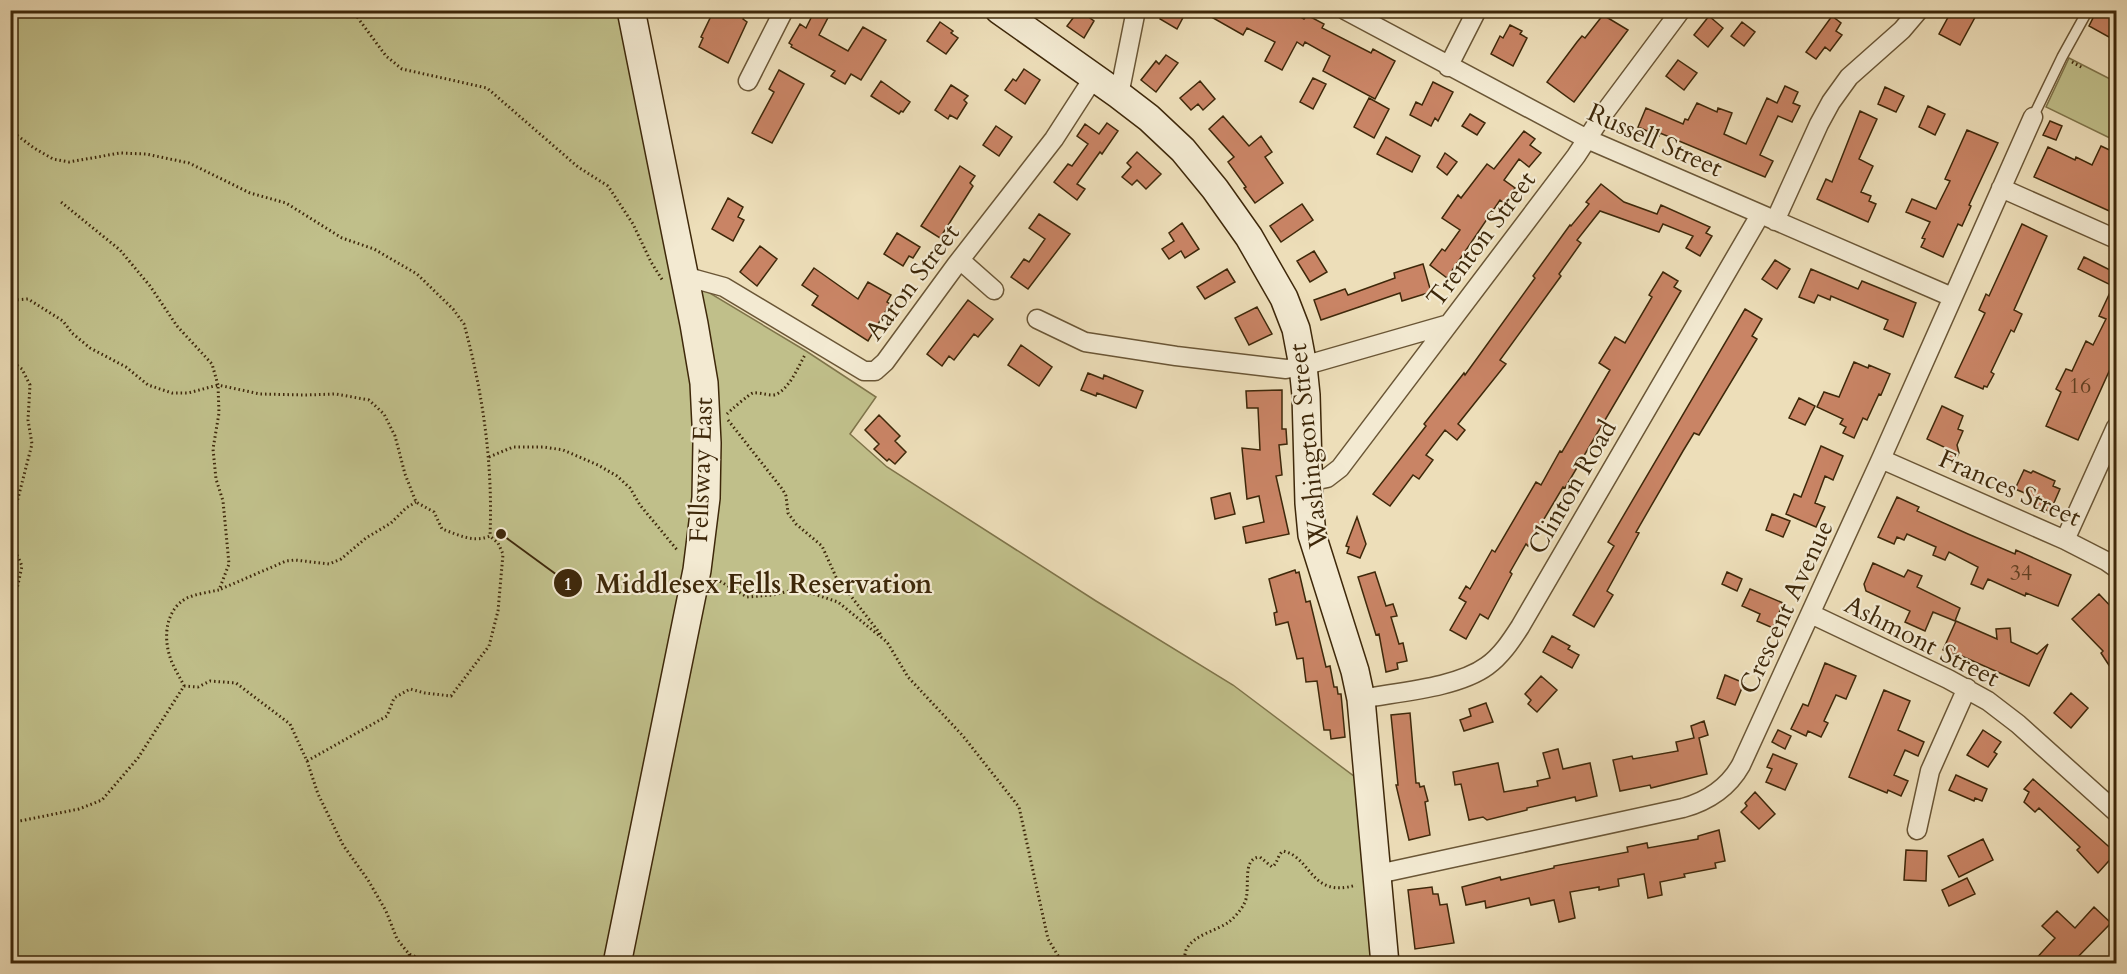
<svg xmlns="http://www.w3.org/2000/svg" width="2127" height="974" font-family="Cardo,serif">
	<rect width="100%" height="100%" fill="#eddeb9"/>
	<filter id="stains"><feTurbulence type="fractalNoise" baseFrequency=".00333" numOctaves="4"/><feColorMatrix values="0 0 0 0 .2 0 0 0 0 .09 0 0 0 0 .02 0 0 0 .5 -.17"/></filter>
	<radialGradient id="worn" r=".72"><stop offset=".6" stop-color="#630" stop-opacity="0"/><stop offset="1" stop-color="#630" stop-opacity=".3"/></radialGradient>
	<!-- green -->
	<path fill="#c0bf8a" stroke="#7f744a" stroke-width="1.5" d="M10 11H622L673 271 806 351 876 397 850 434 887 467 1096 601 1233 685 1355 777 1372 963H11Z
		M2069 58 2116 82V141L2046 107Z"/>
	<!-- building -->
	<path fill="#c98465" stroke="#3e280a" stroke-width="1.5" d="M714 10H747L743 19 747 22 728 63 699 47 703 38 701 37Z
		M815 10H832L819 35 848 51 863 27 886 40 861 80 851 74 845 84 831 76 835 71 791 47 792 45 789 43 800 24 806 28Z
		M1079 10 1094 21 1084 38 1067 26Z
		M1164 10H1187L1177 29 1160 19Z
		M1199 10H1288L1304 19 1307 15 1324 24 1322 28 1371 53 1373 49 1395 61 1375 99 1323 71 1330 56 1305 42 1303 46 1297 42 1282 70 1265 61 1275 42 1247 28 1243 35Z
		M1952 10H1979L1960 45 1939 34Z
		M2097 10H2116V41L2089 26Z
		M1603 15 1628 30 1574 102 1547 82 1577 42 1582 36 1585 38Z
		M1709 16 1723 28 1708 47 1694 35Z
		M1832 16 1841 23 1836 31 1842 35 1830 51 1825 47 1816 59 1806 52Z
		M940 22 953 31 951 33 958 38 946 54 927 41Z
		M1742 22 1755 32 1744 46 1731 36Z
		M1510 25 1522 31 1520 34 1527 38 1513 66 1491 54 1500 36 1503 38Z
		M1166 55 1178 63 1156 92 1141 80 1156 61 1159 64Z
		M1678 60 1697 73 1684 90 1666 76Z
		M1024 69 1040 80 1025 104 1005 90 1013 79 1016 81Z
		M779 70 804 84 772 143 752 133 774 92 769 89Z
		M1313 78 1326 84 1313 109 1300 102Z
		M881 81 910 102 903 112 901 111 899 114 871 96Z
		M1200 81 1215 99 1203 110 1198 104 1191 110 1180 98Z
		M1433 82 1453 92 1438 121 1435 118 1431 126 1410 115 1416 102 1422 105Z
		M951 85 968 96 964 100 967 103 957 119 950 115 948 119 935 110Z
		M1785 86 1798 92 1793 103 1800 106 1792 122 1778 116 1760 155 1773 161 1765 177 1660 133 1659 136 1638 127 1646 108 1683 124 1685 119 1688 120 1697 103 1717 112 1718 108 1732 113 1724 134 1746 144 1767 98 1777 103Z
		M1885 87 1904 96 1896 112 1878 104Z
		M1369 98 1389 109 1374 138 1354 127Z
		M1928 106 1945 114 1935 135 1919 127Z
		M1860 111 1877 119 1859 159 1873 166 1861 192 1871 196 1869 201 1876 204 1868 222 1817 199 1826 179 1832 182Z
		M1470 114 1485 123 1477 135 1462 126Z
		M1223 116 1249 146 1261 136 1272 152 1265 157 1283 183 1255 203 1244 188 1246 187 1228 162 1234 157 1209 129Z
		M2050 121 2062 126 2056 140 2043 135Z
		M1107 123 1118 131 1102 154 1100 152 1077 184 1085 189 1077 200 1054 182 1068 164 1072 166 1088 144 1077 136 1085 124 1099 134Z
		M996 126 1012 137 999 156 983 145Z
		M1967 130 1998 143 1969 205 1971 206 1962 226 1958 224 1943 257 1921 247 1925 239 1922 238 1930 222 1906 212 1912 199 1936 209 1950 181 1945 179Z
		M1524 131 1535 139 1530 145 1541 153 1529 167 1519 159 1504 180 1515 188 1504 203 1500 200 1447 278 1430 265 1442 249 1445 251 1460 230 1442 218 1458 195 1461 198 1487 164 1494 169Z
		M1386 137 1420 156 1412 172 1377 154Z
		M2101 146 2116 153V168L2111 179 2116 182V214L2034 177 2048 147 2075 160 2076 157 2092 165Z
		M1137 152 1161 174 1146 189 1137 180 1132 185 1122 177 1131 167 1127 163Z
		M1445 153 1457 162 1447 175 1437 167Z
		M960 166 975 176 970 183 973 186 940 238 921 226Z
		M1601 184 1624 202 1657 214 1661 205 1710 227 1706 233 1712 236 1700 256 1686 248 1693 236 1663 224 1659 232 1600 211 1577 240 1581 243 1559 274 1561 276 1500 360 1506 364 1458 424 1465 430 1457 440 1445 430 1426 455 1433 460 1419 479 1413 475 1390 506 1373 494 1426 426 1424 424 1442 401 1464 373 1465 375 1535 278 1533 276 1570 225 1571 226 1589 204 1586 202Z
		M728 198 743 207 738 217 744 220 733 241 712 229Z
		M1302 204 1313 220 1281 242 1270 226Z
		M1039 214 1070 234 1028 289 1011 277 1024 259 1029 262 1045 239 1029 228Z
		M1182 223 1199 249 1185 258 1181 251 1169 259 1162 249 1174 241 1169 233Z
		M2022 224 2047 236 2014 310 2022 314 2014 332 2011 330 1991 372 1994 374 1987 387 1984 386 1983 389 1955 377 1985 313 1979 310 1986 294 1989 296Z
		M897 233 920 247 913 258 909 256 903 266 884 254Z
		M760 246 777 259 757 286 740 272Z
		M1314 251 1327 272 1310 282 1297 261Z
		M2084 257 2116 273V356L2078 440 2046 426 2061 392 2056 389 2066 369 2072 371 2086 341 2093 345 2106 319 2099 316 2113 286 2078 269Z
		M1775 260 1790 269 1777 289 1762 279Z
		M1423 264 1431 292 1402 301 1400 293 1321 320 1314 300 1345 289 1348 295 1395 278 1394 273Z
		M814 268 858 299 868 282 891 295 887 302 890 304 868 341 812 305 818 296 802 285Z
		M1227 269 1235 282 1205 299 1197 287Z
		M1811 269 1858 289 1862 281 1916 303 1903 337 1884 329 1888 320 1831 296 1830 300 1818 295 1814 303 1799 297Z
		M1663 272 1678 281 1674 287 1681 291 1565 488 1563 487 1528 546 1526 544 1510 572 1512 574 1488 619 1480 614 1466 639 1450 630 1466 602 1459 598 1466 586 1470 589 1492 550 1495 552 1536 482 1541 485 1560 451 1562 452 1610 370 1599 363 1615 337 1625 343 1652 297 1649 295Z
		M968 300 993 319 978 337 974 334 954 360 949 356 942 366 927 354Z
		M1257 307 1272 334 1249 345 1235 318Z
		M1745 309 1762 319 1752 336 1757 339 1699 435 1694 433 1683 451 1636 532 1639 533 1607 591 1613 595 1594 627 1573 615 1614 546 1608 542Z
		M1021 345 1052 367 1039 386 1008 365Z
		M1854 362 1868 368 1869 365 1890 374 1881 395 1879 394 1867 420 1863 418 1854 438 1843 433 1846 427 1840 424 1843 419 1817 407 1824 392 1839 397Z
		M1088 373 1103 379 1104 375 1143 391 1136 408 1097 393 1096 396 1081 390Z
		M1282 390V429H1286L1287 444 1279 445 1282 475 1276 476 1289 534 1246 543 1243 527 1264 522 1259 496 1247 499 1242 448 1260 450 1258 408H1247L1246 391Z
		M1799 398 1815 406 1805 425 1789 418Z
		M1942 406 1963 416 1958 429 1963 431 1957 445 1959 453 1957 457 1952 459 1948 456 1944 447 1927 439Z
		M879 415 900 436 895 441 906 452 895 464 889 459 887 461 874 449 879 444 865 430Z
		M1821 446 1843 456 1833 480 1825 476 1815 503 1825 507 1816 527 1786 514 1794 494 1801 497Z
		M2024 470 2031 473 2033 471 2055 481 2053 486 2060 489 2050 512 2029 502 2032 496 2015 489Z
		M1230 493 1235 514 1215 519 1211 498Z
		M1897 497 1919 507 1917 511 1968 534 2015 554 2016 550 2071 575 2058 606 2026 593 2025 596 1988 579 1983 589 1971 584 1978 567 1949 552 1945 560 1933 555 1936 547 1907 534 1904 540 1897 537 1894 544 1878 537Z
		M1772 514 1790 521 1783 537 1766 530Z
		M1357 517 1366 544 1360 558 1347 553 1349 547 1346 546Z
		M1873 563 1904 577 1908 570 1922 576 1917 587 1960 608 1955 621 1933 612 1925 631 1905 622 1910 611 1866 591 1864 584Z
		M1295 570 1296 573 1299 572 1306 602 1310 601 1326 667 1330 666 1334 687H1337L1338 694H1341L1345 737 1331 739 1330 730H1324L1317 681 1306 682 1303 658 1297 659 1288 622 1276 625 1274 613 1277 612 1269 579Z
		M1375 572 1386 606 1393 604 1397 616 1391 617 1399 644 1403 643 1407 661 1397 663 1398 669 1386 672 1379 634 1376 635 1358 577Z
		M1727 572 1742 579 1737 591 1722 584Z
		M1750 589 1783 603 1773 628 1757 621 1760 614 1742 606Z
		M2099 594 2116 612V676L2101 653 2103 651 2072 619Z
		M1956 621 1997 639 1996 629 2010 628 2011 642 2037 654 2048 644 2029 686 1955 653 1954 655 1943 650Z
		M1552 636 1570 646 1568 649 1579 655 1572 668 1543 652Z
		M1825 663 1856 676 1846 699 1836 695 1824 721 1828 723 1821 737 1808 731 1806 736 1791 729 1803 704 1808 706Z
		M1725 675 1744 683 1735 705 1717 698Z
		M1541 676 1557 690 1537 712 1528 704 1531 700 1525 694Z
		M1884 690 1910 701 1898 730 1924 742 1918 756 1905 750 1894 775 1908 781 1901 796 1888 790 1887 793 1849 777Z
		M2071 693 2088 708 2071 728 2054 713Z
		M1486 703 1493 722 1464 731 1460 720 1471 716 1469 709Z
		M1410 713 1416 783H1419L1420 787 1424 786 1428 801 1425 802 1430 835 1409 840 1396 785H1398L1391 715Z
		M1704 721 1708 735 1699 738 1707 774 1651 788 1650 785 1620 791 1613 760 1632 756 1633 759 1678 751 1676 742 1694 738 1691 726Z
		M1778 730 1791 736 1785 749 1772 742Z
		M1983 730 2001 742 1994 752 1997 754 1988 767 1967 755Z
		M1558 749 1563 769 1590 763 1597 796 1576 801 1575 797 1527 808V810L1487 820 1483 817 1469 820 1461 784 1455 785 1453 772 1498 763 1504 792 1538 786 1537 781 1550 778 1543 753Z
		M1773 754 1797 764 1785 790 1766 782 1772 769 1767 767Z
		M1956 775 1987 789 1982 801 1975 798 1974 801 1949 790Z
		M2033 779 2116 853 2098 873 2077 850 2080 847 2039 808 2035 812 2024 802 2029 792 2024 789Z
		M1755 792 1775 814 1759 829 1741 812 1747 806 1745 803Z
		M1719 830 1725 861 1715 863 1716 868 1684 874 1685 877 1660 882 1662 895 1648 898 1644 874 1618 879 1619 886 1599 890V887L1570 892 1575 918 1559 922 1554 900 1531 905 1529 898 1486 908 1485 901 1466 905 1462 887 1500 877 1501 880 1554 868V866L1628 852 1627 847 1647 843 1648 848 1698 839V836Z
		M1983 839 1993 860 1959 877 1948 856Z
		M1906 850 1927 851 1926 881 1904 880Z
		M1967 878 1975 894 1949 906 1942 890Z
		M1432 887 1433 894H1438L1440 905 1447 904 1454 943 1415 949 1408 890Z
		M2094 907 2111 923 2072 963H2032L2055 938 2042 926 2057 911 2075 928Z"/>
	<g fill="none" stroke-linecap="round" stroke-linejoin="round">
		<defs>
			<path id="lane" d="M2033 117 2062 57 2088 10"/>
			<path id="street" d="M1345 10 1587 139 1952 297
				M1448 67 1477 10
				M748 81 784 10
				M1119 95 1136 10
				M2001 188 2116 239
				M1775 221 1819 124 1831 102 1849 77 1902 30 1919 10
				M960 260 994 290
				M684 276 724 287 864 371H875L885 362 956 265 1054 139 1094 77
				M1037 319 1085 342 1176 356 1286 369 1303 366 1449 324
				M1881 459 2065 540 2106 561 2116 568
				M1308 482 1327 478 1340 468 1576 156 1602 116 1681 10
				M2065 540 2116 427
				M1811 614 1948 679 1988 701 2018 724 2116 812
				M1361 699C1397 692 1457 688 1487 666 1501 656 1511 641 1520 627L1760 215
				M1917 830 1930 771 1967 688
				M1378 874 1683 808C1708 801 1728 788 1741 765L1881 459 2033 117"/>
			<path id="secondary" d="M999 10 1119 95 1149 118 1183 150 1215 189 1249 237 1284 298 1296 329 1303 366 1306 395 1309 503 1312 535 1355 671 1361 699 1385 964
				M617 964 697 570 706 498 707 443 704 383 694 324 631 10"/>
		</defs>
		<!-- lane casing -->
		<use href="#lane" stroke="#6a5636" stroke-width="12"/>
		<!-- street casing -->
		<use href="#street" stroke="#6a5636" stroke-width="21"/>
		<!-- secondary casing -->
		<use href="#secondary" stroke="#3e280a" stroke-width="30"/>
		<!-- path -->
		<path stroke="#3e280a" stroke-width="3" stroke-dasharray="1.5 3" stroke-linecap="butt" d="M352 10 386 56 402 69 487 88 578 167 608 186 633 224 651 262 663 281
			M2072 62 2083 68
			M10 130 34 148 53 159 69 162 120 153 146 154 189 163 250 193 286 203 342 238 374 249 417 274 453 309 464 324C483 393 493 464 490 536 473 543 459 535 442 529L434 512 416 502 405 474 395 436 384 414 369 400 336 394 306 395 260 394 218 385 212 364 177 326 150 286 120 250 61 202
			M10 304 14 300 28 299 63 321 72 333 90 348 126 367 148 385 172 393H188L218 385 219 413 213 449 216 479 223 501 229 564 219 590C209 592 196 594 187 598 166 609 163 636 170 657 173 667 180 677 184 686L138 758 102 800 79 809 10 823
			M10 360 22 369 30 385 28 420 32 444 15 510 11 541 22 566 17 589 10 596
			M727 414C731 410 749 394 753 393 761 392 771 397 777 394 791 386 798 367 805 355
			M728 420 783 490 786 496 788 513 796 524 822 546 836 577 882 636
			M489 457 513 447H544L563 450 598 465 617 476 630 488 640 505 678 551
			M716 579 747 597 773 595 793 590 814 594 838 602 887 642 908 677 963 736 1019 807 1048 939 1063 964
			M221 589 286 561 295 560 329 564 341 559 366 538 391 523 406 508 416 502
			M184 686 198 687 210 681 236 683 290 724 307 761 318 794 343 845 368 880 386 911 397 939 409 954 433 964
			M307 761 387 716 394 698 410 689 425 693 451 696 489 646 498 611 503 554 498 543 490 536
			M409 954 412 964
			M1183 964C1184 959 1185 954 1186 950 1193 935 1216 931 1229 922 1234 918 1241 910 1244 904 1252 891 1240 858 1260 857L1272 867C1278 863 1277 856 1283 851 1312 857 1310 899 1356 885"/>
		<!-- lane -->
		<use href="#lane" stroke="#f3ead2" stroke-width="9"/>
		<!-- street -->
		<use href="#street" stroke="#f3ead2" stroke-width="18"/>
		<!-- secondary -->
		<use href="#secondary" stroke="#f3ead2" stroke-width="27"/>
	</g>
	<g text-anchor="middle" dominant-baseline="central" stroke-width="4.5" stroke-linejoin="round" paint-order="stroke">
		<!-- number labels -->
		<g font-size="22" fill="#613f21">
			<text x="2080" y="386">16</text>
			<text x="2021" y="573">34</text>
		</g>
		<!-- street labels -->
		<g font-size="26" fill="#3e280a" stroke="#f3ead2">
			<text transform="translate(1655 140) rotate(24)">Russell Street</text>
			<text transform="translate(1481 239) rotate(-53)">Trenton Street</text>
			<text transform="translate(912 282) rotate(-53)">Aaron Street</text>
			<text transform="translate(1308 446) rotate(-96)">Washington Street</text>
			<text transform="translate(701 470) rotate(-88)">Fellsway East</text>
			<text transform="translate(1572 487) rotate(-60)">Clinton Road</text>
			<text transform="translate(2010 488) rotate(24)">Frances Street</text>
			<text transform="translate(1786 607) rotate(-65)">Crescent Avenue</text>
			<text transform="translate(1922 641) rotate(27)">Ashmont Street</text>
		</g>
	</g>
	<!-- callouts -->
	<path fill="none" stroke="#3e280a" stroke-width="2" d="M501 534L568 583"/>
	<g fill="#3e280a" stroke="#f3ead2" stroke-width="2">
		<circle cx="501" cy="534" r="6"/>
		<circle cx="568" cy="583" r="15"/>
	</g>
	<g font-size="18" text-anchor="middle" font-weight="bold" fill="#fff">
		<text x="568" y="590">1</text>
	</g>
	<g font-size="27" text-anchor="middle" font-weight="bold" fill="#3e280a" stroke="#f3ead2" stroke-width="4.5" stroke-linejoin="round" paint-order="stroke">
		<text x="764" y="593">Middlesex Fells Reservation</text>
	</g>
	<!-- margin -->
	<rect width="2127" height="974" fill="none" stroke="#eddeb9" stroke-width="36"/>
	<rect x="12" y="12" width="2103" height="950" fill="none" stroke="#3e280a" stroke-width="3"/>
	<rect x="18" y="18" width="2091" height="938" fill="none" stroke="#3e280a" stroke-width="1.5"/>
	<rect width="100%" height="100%" filter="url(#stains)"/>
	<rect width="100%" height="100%" fill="url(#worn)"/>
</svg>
